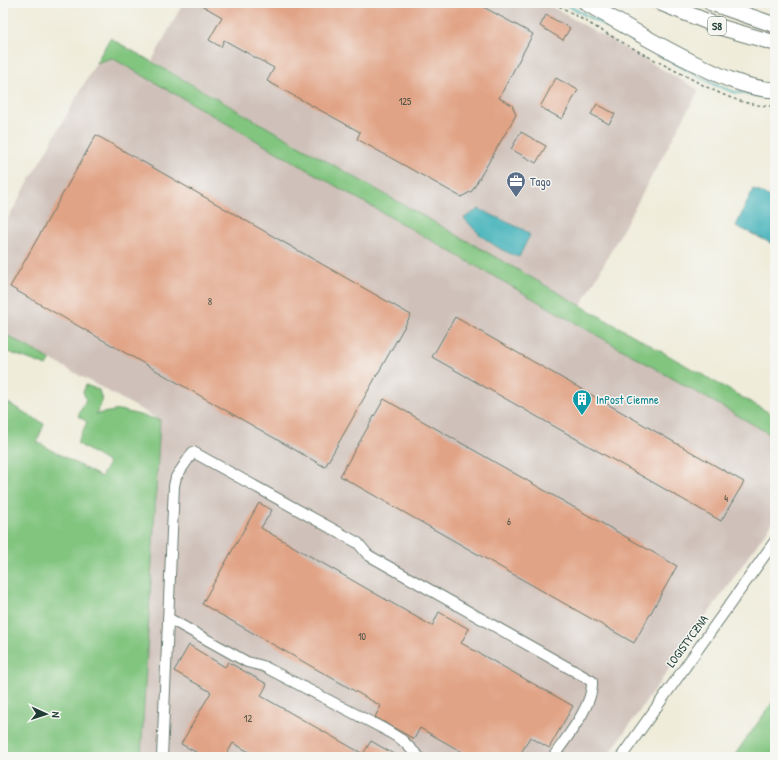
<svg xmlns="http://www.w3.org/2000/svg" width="778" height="760" font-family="'Patrick Hand',sans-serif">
	<rect width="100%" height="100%" fill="#f6f6f2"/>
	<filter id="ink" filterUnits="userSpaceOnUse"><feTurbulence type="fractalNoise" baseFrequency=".025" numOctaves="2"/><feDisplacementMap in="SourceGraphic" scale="8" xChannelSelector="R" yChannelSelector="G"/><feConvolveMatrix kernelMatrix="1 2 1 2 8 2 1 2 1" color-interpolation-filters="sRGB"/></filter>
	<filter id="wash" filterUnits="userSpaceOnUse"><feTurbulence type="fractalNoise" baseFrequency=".012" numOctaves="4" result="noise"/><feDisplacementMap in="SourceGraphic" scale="16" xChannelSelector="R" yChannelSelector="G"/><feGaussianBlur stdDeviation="0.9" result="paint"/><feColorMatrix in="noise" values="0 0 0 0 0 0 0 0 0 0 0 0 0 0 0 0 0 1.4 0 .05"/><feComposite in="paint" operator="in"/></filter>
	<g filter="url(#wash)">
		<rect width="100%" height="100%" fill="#efecda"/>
		<!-- industrial -->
		<path fill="#cfc1ba" d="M183 3H545L699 90 581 306 152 61Z
			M112 58 775 437V519L607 757H141L160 420 3 333V227L96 63Z"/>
		<!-- green -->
		<path fill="#81c57f" stroke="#50815a" d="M110 38 775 416V437L112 58 96 63Z
			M3 333 51 360 46 366C31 359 18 356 3 350Z
			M86 385 99 390 102 401 96 414 120 410 160 420 141 757H3V400L44 424 37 442 101 477 109 463 77 443 87 422 78 416 86 399 83 392Z
			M775 699V757H733Z"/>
		<!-- water -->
		<path fill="#42b2ba" stroke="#307877" d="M753 189 775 199V245L736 226Z
			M479 209 524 230 530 235 519 257C497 250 478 235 464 218Z"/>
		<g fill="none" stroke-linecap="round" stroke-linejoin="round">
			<!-- stream -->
			<path stroke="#42b2ba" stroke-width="2" d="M563 3 715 85 734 92 775 99"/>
		</g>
		<g id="blocks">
			<!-- building -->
			<path fill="#e1a385" d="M198 3H476L533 34 499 98 512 105 516 115 472 191 461 197 357 139 360 132 267 81 274 68 224 40 221 47 209 40 222 17Z
				M546 15 570 28 563 40 540 26Z
				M556 78 578 90 562 119 540 107Z
				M597 104 615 114 609 124 591 114Z
				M521 132 546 146 536 163 511 149Z
				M96 135 411 315 325 467 10 287Z
				M455 317 744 482 721 521 432 357Z
				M384 399 677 566 634 643 340 476Z
				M259 503 272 510 261 528 432 626 439 612 469 629 461 643 573 706 549 748 530 737 519 757H471L420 728 414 739 375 717 381 706 202 604Z
				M189 645 225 667 228 662 267 684 261 696 363 754 371 741 399 757H258L233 743 225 757H205L181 744 211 692 174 671Z"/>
		</g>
	</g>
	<g filter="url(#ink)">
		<use href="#blocks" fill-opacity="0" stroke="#687a6e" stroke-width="1"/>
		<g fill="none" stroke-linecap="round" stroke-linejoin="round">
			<defs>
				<path id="minor" d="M168 618 247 662 263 666 384 729 402 740 419 757
					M162 757 174 486 176 477 193 452 358 543 368 555 592 681C594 705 566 738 553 757
					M621 757 775 541"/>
				<path id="highway" d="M586 3C618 22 651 41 684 58 714 73 741 88 775 90
					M661 3 723 28 775 43
					M711 3 775 25"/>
			</defs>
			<!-- minor casing -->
			<use href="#minor" stroke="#687a6e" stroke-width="12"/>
			<!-- highway casing -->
			<use href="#highway" stroke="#687a6e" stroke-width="17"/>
			<!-- path -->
			<path stroke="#687a6e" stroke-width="1.5" stroke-dasharray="3 3" stroke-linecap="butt" d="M554 3C594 26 634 50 676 71 708 87 738 107 775 106"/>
			<!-- minor -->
			<use href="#minor" stroke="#fff" stroke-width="10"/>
			<!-- highway -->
			<use href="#highway" stroke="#fff" stroke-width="15"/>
		</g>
	</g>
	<!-- icons -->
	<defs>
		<symbol id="office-pin" viewBox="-11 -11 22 30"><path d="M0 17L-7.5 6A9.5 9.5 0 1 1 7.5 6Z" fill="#5c6f8a" stroke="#f6f6f2"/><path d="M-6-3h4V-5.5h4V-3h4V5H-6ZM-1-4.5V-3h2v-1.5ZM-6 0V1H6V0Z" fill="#fff"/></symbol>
		<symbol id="building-pin" viewBox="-11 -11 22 30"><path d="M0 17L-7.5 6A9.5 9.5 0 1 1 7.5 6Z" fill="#0f9aa8" stroke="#f6f6f2"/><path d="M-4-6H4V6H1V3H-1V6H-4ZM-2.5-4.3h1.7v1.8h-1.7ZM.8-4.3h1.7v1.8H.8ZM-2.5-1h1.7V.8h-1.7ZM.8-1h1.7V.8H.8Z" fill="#fff"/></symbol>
	</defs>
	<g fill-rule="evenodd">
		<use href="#office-pin" x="505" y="170" width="22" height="30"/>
		<use href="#building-pin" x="571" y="388" width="22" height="30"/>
	</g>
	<g text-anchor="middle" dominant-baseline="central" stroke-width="3" stroke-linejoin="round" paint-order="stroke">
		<!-- number labels -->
		<g font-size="10" fill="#505648">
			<text x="405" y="101">125</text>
			<text x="210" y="301">8</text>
			<text x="726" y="498">4</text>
			<text x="509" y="521">6</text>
			<text x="362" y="636">10</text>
			<text x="248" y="718">12</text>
		</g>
		<!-- shield labels -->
		<rect fill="#f6f6f2" stroke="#60746d" stroke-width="1" x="708" y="17" width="18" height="18" rx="3"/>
		<g font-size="11" font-weight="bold" fill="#1f3d34">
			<text x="717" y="26">S8</text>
		</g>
		<!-- service labels -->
		<g font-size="12" fill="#4e5e75" stroke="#f6f6f2" text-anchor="start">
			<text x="530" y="181">Tago</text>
		</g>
		<!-- culture labels -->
		<g font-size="12" fill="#0d838f" stroke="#f6f6f2" text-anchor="start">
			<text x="596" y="399">InPost Ciemne</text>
		</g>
		<!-- street labels -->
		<g font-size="12" fill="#1f3d34" stroke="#f6f6f2">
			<text transform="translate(687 641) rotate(-54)">LOGISTYCZNA</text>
		</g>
	</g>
	<!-- margin -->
	<rect width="778" height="760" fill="none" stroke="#f6f6f2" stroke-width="16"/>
	<!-- north arrow -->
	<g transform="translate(46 714) rotate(93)" stroke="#f6f6f2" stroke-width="3" paint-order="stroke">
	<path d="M0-3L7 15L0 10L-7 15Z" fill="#1f3d34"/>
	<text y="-6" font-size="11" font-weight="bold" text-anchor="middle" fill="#1f3d34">N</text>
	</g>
</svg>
